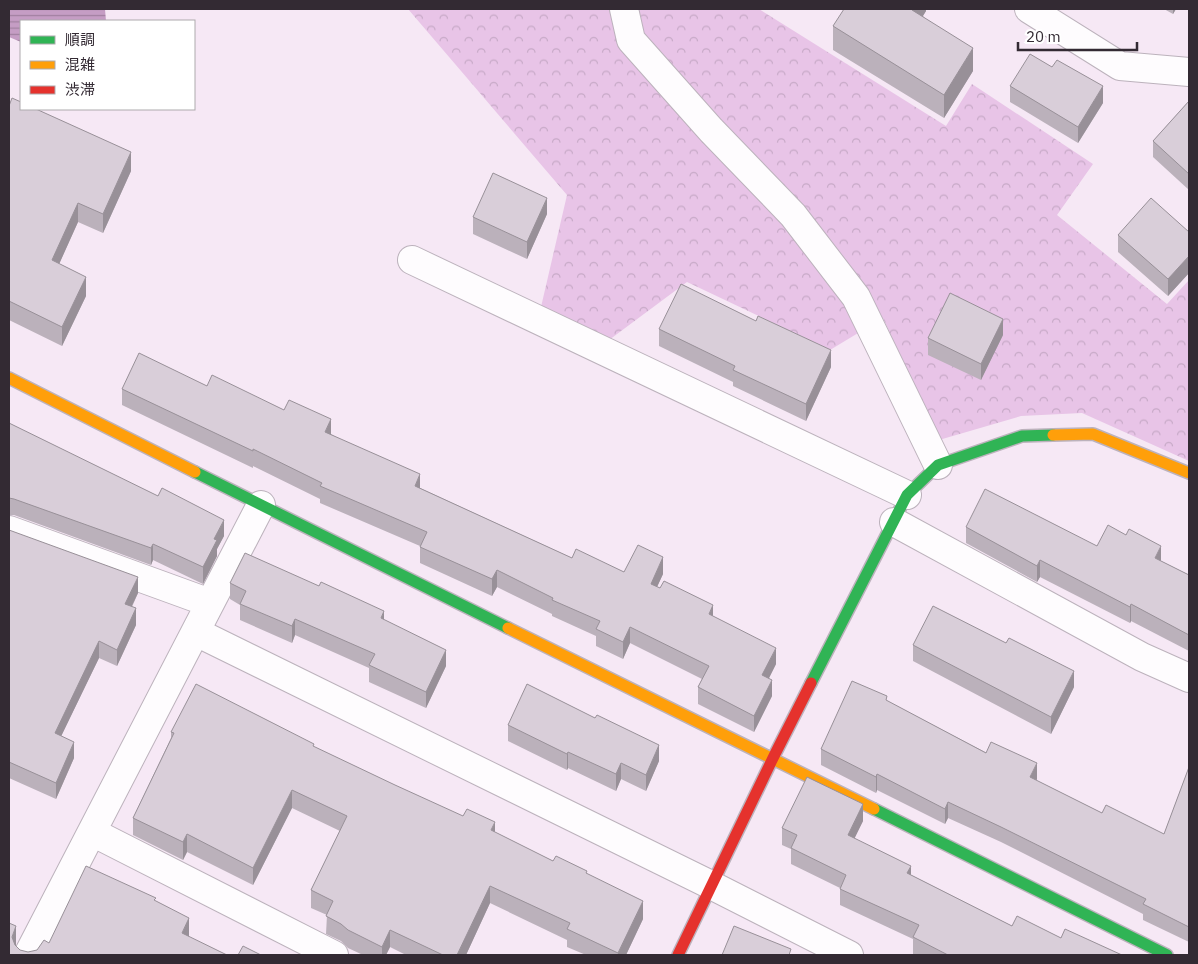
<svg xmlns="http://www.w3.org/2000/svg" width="1198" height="964" font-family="'IBM Plex Sans','Noto Sans JP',sans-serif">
	<defs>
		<pattern id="forest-crowns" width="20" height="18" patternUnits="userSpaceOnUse" patternTransform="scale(1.25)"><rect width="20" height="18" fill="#e8c4e7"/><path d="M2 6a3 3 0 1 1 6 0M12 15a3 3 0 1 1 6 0" fill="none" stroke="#c7a9c7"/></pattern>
		<pattern id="water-rules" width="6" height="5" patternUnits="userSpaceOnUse" patternTransform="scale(1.25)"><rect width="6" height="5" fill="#c59dc4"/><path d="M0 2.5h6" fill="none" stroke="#a180a0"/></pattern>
	</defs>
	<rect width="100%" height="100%" fill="#f6e8f5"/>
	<!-- forest -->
	<path fill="url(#forest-crowns)" d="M408 9H759L946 126 972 84 1093 164 1057 215 1167 304 1189 280V461L1082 413 1021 416 939 440 883 318 830 350 687 282 609 340 541 307 567 195Z"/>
	<!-- water -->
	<path fill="url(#water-rules)" d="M9 9H105L106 21H21V42L9 37Z"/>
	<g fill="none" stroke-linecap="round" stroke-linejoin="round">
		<defs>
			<path id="street" d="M624 9 631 40 711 130 793 215 856 297 938 465
				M1029 9 1120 66 1189 72
				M412 260 907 495
				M894 522 1142 657 1189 678
				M9 530 210 603
				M196 632 711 885 849 955
				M92 832 334 955
				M28 955 261 505"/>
			<path id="fast" d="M195 472 508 628
				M811 683 907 495 938 465 1022 436 1053 435
				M874 809 1167 955"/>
			<path id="slow" d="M9 378 195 472
				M1053 435 1093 434 1189 473
				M508 628 874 809"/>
			<path id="jam" d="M678 955 773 758 811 683"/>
		</defs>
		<!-- street casing -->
		<use href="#street" stroke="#bcb2bc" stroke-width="30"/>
		<!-- fast casing -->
		<use href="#fast" stroke="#bcb2bc" stroke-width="14"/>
		<!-- slow casing -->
		<use href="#slow" stroke="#bcb2bc" stroke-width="14"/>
		<!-- jam casing -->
		<use href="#jam" stroke="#bcb2bc" stroke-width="14"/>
		<!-- street -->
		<use href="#street" stroke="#fefcfe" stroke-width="28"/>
		<!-- fast -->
		<use href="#fast" stroke="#30b455" stroke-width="11"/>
		<!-- slow -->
		<use href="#slow" stroke="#ff9f0a" stroke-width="11"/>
		<!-- jam -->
		<use href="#jam" stroke="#e5322d" stroke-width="11"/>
	</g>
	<!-- wall -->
	<path fill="#bbb1bb" d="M926 9V11L923 16 973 71 944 118 833 50V26Z
		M1164 9H1176L1173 14Z
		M1010 86 1103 103 1078 143 1010 102Z
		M1189 101V190L1153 157V141Z
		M9 106 131 171 103 233 78 222 59 264 86 296 62 346 9 320Z
		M547 214 527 259 473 234V217Z
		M1189 232V273L1168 296 1118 252V235Z
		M659 329 831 367 806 421 733 386V382L659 346Z
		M1003 335 981 380 928 355V338Z
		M207 386 331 434 420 488 572 558 624 572 663 574 657 587 713 616 776 664 769 678 772 696 754 732 698 704V687L702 679 630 643 623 659 596 646V636L552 616V614L497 587 492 596 420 563V546L320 503V499L253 466V468L122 405V389Z
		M9 423 224 536 217 549V556L203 584 153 560 151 565 14 515H9Z
		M966 527 1097 546 1161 561 1189 575V651L1131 621 1130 623 1040 577 1037 582 966 543Z
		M9 530 138 593 132 607 136 625 117 666 99 658 61 736 74 758 56 799 9 778Z
		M230 583 384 620 446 666 426 708 369 682V668L295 635 292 643 240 620V605L230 599Z
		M913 645 1074 687 1051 734 913 661Z
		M887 701 1037 779 1036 781 1102 813 1164 834 1189 767V942L1143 920V914L1001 842 948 818 945 824 877 790 876 793 821 765V749Z
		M508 725 659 761 646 791 621 779 616 791 568 768 567 770 508 741Z
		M171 732 314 747 553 861 587 874 643 919 626 955H586L567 947V940L490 903 466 955H406L390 947 386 955H363L348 948 341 941 326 934 327 915 311 908V890L340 831 292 808 253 885 187 852 183 860 133 835V818L171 738Z
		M863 821 854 838 911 875 1012 926 1061 938 1122 955H916L913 954V939L840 905V888L791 864V849L782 845V828Z"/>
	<!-- shaded-wall -->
	<path fill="#989098" d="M913 9H926V11L912 33V10Z
		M1173 9H1176L1173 14Z
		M973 48V71L944 118V95Z
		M1103 86V103L1078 143V127Z
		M131 152V171L103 233V214Z
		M547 198V214L527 259V242Z
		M78 203V222L52 280V260Z
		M1189 256V273L1168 296V279Z
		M86 277V296L62 346V327Z
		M1003 319V335L981 380V364Z
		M831 350V367L806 421V404Z
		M331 419V436L325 432Z
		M420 474V490L415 486Z
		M224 520V536L217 549V556L203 584V567L214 539Z
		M153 544V560L151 565V548Z
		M1161 546V562L1155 558Z
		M663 557V574L651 600V584Z
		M1040 560V577L1037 582V566Z
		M497 570V587L492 596V579Z
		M138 577V593L125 620V604Z
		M1131 604V621L1130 623V607Z
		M713 605V622L709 614Z
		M136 608V625L117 666V650Z
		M384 611V627L381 618Z
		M295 619V635L292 643V626Z
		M630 627V643L623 659V642Z
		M99 641V658L55 749V733Z
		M776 648V664L762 692V675Z
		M446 650V666L426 708V692Z
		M1074 671V687L1051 734V717Z
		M772 680V696L754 732V716Z
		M74 742V758L56 799V783Z
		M659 745V761L646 791V775Z
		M568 752V768L567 770V754Z
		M621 763V779L616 791V774Z
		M1037 763V779L1030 793V777Z
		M877 774V790L876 793V777Z
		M292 790V808L253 885V868Z
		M948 802V818L945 824V809Z
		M863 804V821L848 852V835Z
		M495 822V840L491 830Z
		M187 834V852L183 860V842Z
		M911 866V882L907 873Z
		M490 886V903L466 955H457Z
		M643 901V919L626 955H618V953Z
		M189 918V936L182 952V933Z
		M16 926V945L12 955V937Z
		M390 930V947L386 955H382V947Z"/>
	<!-- building -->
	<path fill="#d9ced9" stroke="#989098" d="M844 9H913L912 10 973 48 944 95 833 26Z
		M1030 54 1052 67 1057 60 1103 86 1078 127 1010 86Z
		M12 98 21 102V109H36L131 152 103 214 78 203 52 260 86 277 62 327 9 301V106Z
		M1189 101V174L1153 141Z
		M493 173 547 198 527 242 473 217Z
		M1151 198 1189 232V256L1168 279 1118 235Z
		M681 284 756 321 758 316 831 350 806 404 733 370 735 366 659 329Z
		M950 293 1003 319 981 364 928 338Z
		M139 353 207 386 212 375 284 410 289 400 331 419 325 432 420 474 415 486 572 558 576 549 624 572 638 545 663 557 651 584 660 588 664 581 713 605 709 614 776 648 762 675 772 680 754 716 698 687 709 666 630 627 623 642 596 629 600 621 552 600 553 598 497 570 492 579 420 547 427 532 320 486 322 483 253 449V451L122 389Z
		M9 423 158 496 162 488 224 520 214 539 217 540 203 567 153 544 151 548 14 499 9 498Z
		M985 489 1097 546 1108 525 1126 535 1129 529 1161 546 1155 558 1189 575V635L1131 604 1130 607 1040 560 1037 566 966 527Z
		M9 530 138 577 125 604 136 608 117 650 99 641 55 733 74 742 56 783 9 762Z
		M245 553 319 586 321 582 384 611 381 618 446 650 426 692 369 665 375 654 295 619 292 626 240 604 246 591 230 583Z
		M933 606 1006 643 1009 638 1074 671 1051 717 913 645Z
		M852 681 887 696 886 700 986 753 991 742 1037 763 1030 777 1102 813 1106 805 1164 834 1189 767V927L1143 904 1146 899 1001 827 948 802 945 809 877 774 876 777 821 749Z
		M196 684 314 744 313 746 395 785 463 816 467 809 495 822 491 830 553 861 556 856 587 871 586 873 643 901 618 953 567 929 570 923 490 886 457 955H443L390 930 382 947 348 930 341 924 326 916 333 901 311 890 347 816 292 790 253 868 187 834 183 842 133 818 174 733 171 732Z
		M527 684 595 718 597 715 659 745 646 775 621 763 616 774 568 752 567 754 508 725Z
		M807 777 863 804 848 835 911 866 907 873 1012 926 1017 916 1061 938 1065 929 1122 955H948L913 937 919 925 840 889 846 875 791 848 797 835 782 828Z
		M86 866 156 898 154 900 189 918 182 933 227 955H9V923L16 926 12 937 15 945 20 950 28 952 37 950 44 940 49 943Z
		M734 926 791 949 789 955H722Z
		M243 946 261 955H238Z"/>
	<!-- border -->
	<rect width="1198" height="964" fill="none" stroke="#332a33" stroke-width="20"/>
	<!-- legend -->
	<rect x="20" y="20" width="175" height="90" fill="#ffffff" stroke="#adaaad"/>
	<rect x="30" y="36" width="25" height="8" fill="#30b455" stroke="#adaaad"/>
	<text x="65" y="45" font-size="15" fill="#332a33">順調</text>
	<rect x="30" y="61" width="25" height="8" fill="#ff9f0a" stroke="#adaaad"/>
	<text x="65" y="70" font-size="15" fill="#332a33">混雑</text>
	<rect x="30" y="86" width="25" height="8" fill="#e5322d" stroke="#adaaad"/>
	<text x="65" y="95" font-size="15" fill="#332a33">渋滞</text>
	<!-- scale -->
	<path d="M1018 42v8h119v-8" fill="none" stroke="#332a33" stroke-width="2.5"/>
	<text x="1026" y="42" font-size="15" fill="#332a33" stroke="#ffffff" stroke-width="4" paint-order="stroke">20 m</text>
</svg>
